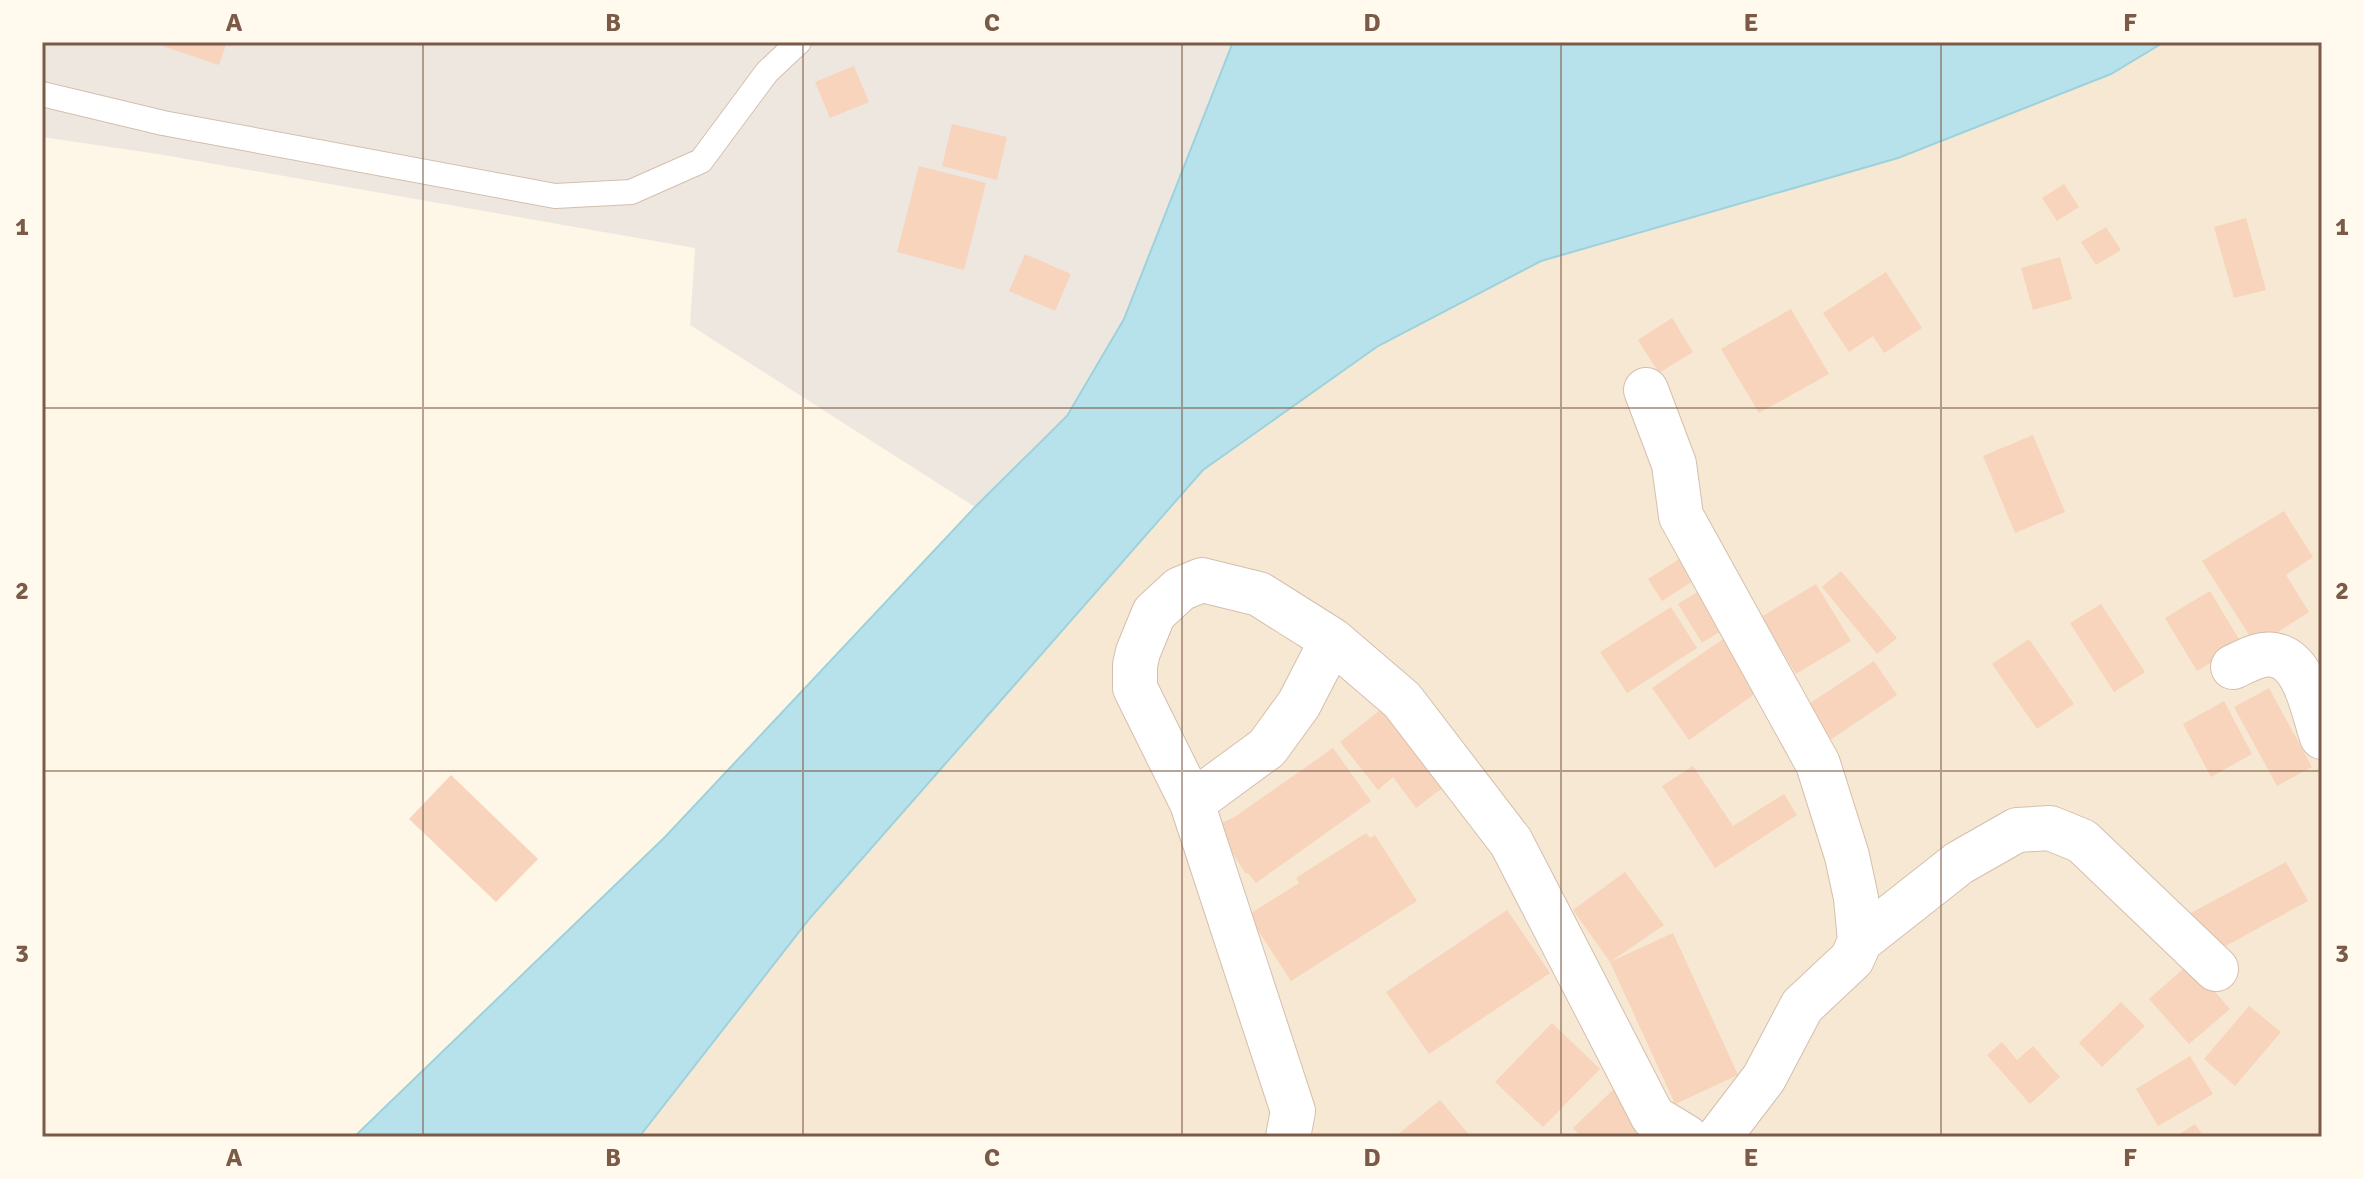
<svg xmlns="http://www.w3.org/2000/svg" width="2364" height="1179" font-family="Signika,sans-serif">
	<rect width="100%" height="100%" fill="#fef6e6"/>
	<!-- residential -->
	<path fill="#f7e8d3" d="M2164 42H2322V1137H639L810 918 1203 470 1378 346 1541 261 1898 158 2111 74Z"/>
	<!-- industrial -->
	<path fill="#eee7e0" d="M42 42H1233L1124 319 1067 416 975 507 690 325 695 248 158 154 42 137Z"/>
	<!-- water -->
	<path fill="#b8e2eb" stroke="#9dd2dd" stroke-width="2" d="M1233 42H2164L2111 74 1898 158 1541 261 1378 346 1203 470 810 918 639 1137H354L665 837 975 507 1067 416 1124 319Z"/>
	<!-- building -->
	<path fill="#f7d4bb" d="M151 42H227L219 65Z
		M854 66 869 102 830 118 815 82Z
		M952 124 1007 137 997 180 942 166Z
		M919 166 986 183 964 270 897 252Z
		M2064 184 2079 207 2057 221 2042 198Z
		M2246 218 2266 290 2234 298 2214 227Z
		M2106 227 2121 250 2096 265 2081 242Z
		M1025 254 1071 274 1055 311 1009 291Z
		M2060 257 2072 299 2033 310 2021 268Z
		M1886 272 1922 328 1884 353 1873 336 1849 352 1823 313Z
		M1791 309 1829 374 1759 413 1721 349Z
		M1672 318 1693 352 1659 373 1638 340Z
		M2033 435 2065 512 2015 533 1983 456Z
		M2284 511 2313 557 2286 575 2309 612 2256 646 2202 561Z
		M1695 549 1710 570 1662 601 1648 579Z
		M1841 571 1897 638 1877 654 1822 587Z
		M1710 584 1734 623 1702 643 1678 604Z
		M1816 584 1851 641 1796 674 1761 617Z
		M2210 591 2242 644 2197 671 2165 618Z
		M2101 604 2145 672 2114 692 2070 623Z
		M1671 607 1697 648 1627 693 1600 652Z
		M1723 639 1759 691 1689 740 1652 688Z
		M2029 639 2074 704 2037 729 1992 664Z
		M1874 661 1897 695 1827 742 1804 707Z
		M2269 688 2312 767 2277 786 2234 707Z
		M2224 701 2252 754 2211 777 2183 724Z
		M1389 703 1449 783 1416 808 1393 777 1378 790 1340 742Z
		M1333 748 1371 801 1256 883 1248 873 1246 874 1217 829 1220 824 1236 816Z
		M1693 766 1733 826 1784 794 1797 815 1715 868 1662 786Z
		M451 775 538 859 496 902 409 819Z
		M1366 833 1370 838 1375 835 1417 901 1291 981 1248 915 1299 883 1296 878Z
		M2286 862 2308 901 2211 954 2189 914Z
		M1625 872 1664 925 1610 962 1573 910Z
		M1507 910 1550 973 1429 1054 1386 992Z
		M1673 933 1738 1075 1675 1104 1610 962Z
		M2190 963 2230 1009 2189 1044 2149 999Z
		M2121 1002 2145 1026 2102 1067 2079 1043Z
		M2249 1006 2281 1032 2235 1086 2204 1059Z
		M1552 1023 1600 1069 1543 1127 1495 1082Z
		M2002 1042 2017 1060 2033 1046 2060 1077 2030 1104 1987 1055Z
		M2190 1056 2213 1094 2158 1126 2136 1089Z
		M1616 1087 1663 1137H1581L1573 1128Z
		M1440 1100 1471 1137H1395Z
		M2195 1124 2204 1137H2175Z"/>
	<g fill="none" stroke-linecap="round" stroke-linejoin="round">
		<defs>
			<path id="lane" d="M42 94 163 123 555 196 631 192 701 161 767 72 799 42"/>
			<path id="street" d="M1646 390 1674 464 1681 516 1818 764 1847 856 1856 898 1860 941 1852 959 1802 1006 1764 1078 1719 1137
				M2233 667C2246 661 2260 652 2274 655 2306 660 2313 712 2322 737
				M1192 803 1267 748 1299 704 1332 640
				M1860 941 1959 863 2017 830 2050 828 2082 841 2216 969
				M1288 1137 1293 1111 1192 803 1135 688V665L1138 652 1154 613 1180 589 1202 580 1259 594 1332 640 1402 700 1511 842 1653 1117 1686 1137"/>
		</defs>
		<!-- lane casing -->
		<use href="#lane" stroke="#d4bfad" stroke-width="26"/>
		<!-- street casing -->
		<use href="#street" stroke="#d4bfad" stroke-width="46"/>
		<!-- lane -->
		<use href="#lane" stroke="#fff" stroke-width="24"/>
		<!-- street -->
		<use href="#street" stroke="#fff" stroke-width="44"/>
	</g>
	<!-- grid -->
	<path fill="none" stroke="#7b5b47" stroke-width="2" stroke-opacity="0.55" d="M423 42V1137M803 42V1137M1182 42V1137M1561 42V1137M1941 42V1137M42 408H2322M42 771H2322"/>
	<!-- border -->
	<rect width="2364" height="1179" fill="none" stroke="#fff9ee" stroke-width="88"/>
	<rect x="44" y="44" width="2276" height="1091" fill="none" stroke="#7b5b47" stroke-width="3"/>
	<g font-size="26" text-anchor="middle" font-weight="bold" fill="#7b5b47">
		<text x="234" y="31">A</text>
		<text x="613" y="31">B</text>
		<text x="992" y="31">C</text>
		<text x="1372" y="31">D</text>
		<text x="1751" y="31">E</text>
		<text x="2130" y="31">F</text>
		<text x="22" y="235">1</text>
		<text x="2342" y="235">1</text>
		<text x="22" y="599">2</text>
		<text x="2342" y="599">2</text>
		<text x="22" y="962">3</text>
		<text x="2342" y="962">3</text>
		<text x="234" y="1166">A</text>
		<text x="613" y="1166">B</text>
		<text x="992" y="1166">C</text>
		<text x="1372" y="1166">D</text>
		<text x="1751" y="1166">E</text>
		<text x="2130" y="1166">F</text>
	</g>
</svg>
